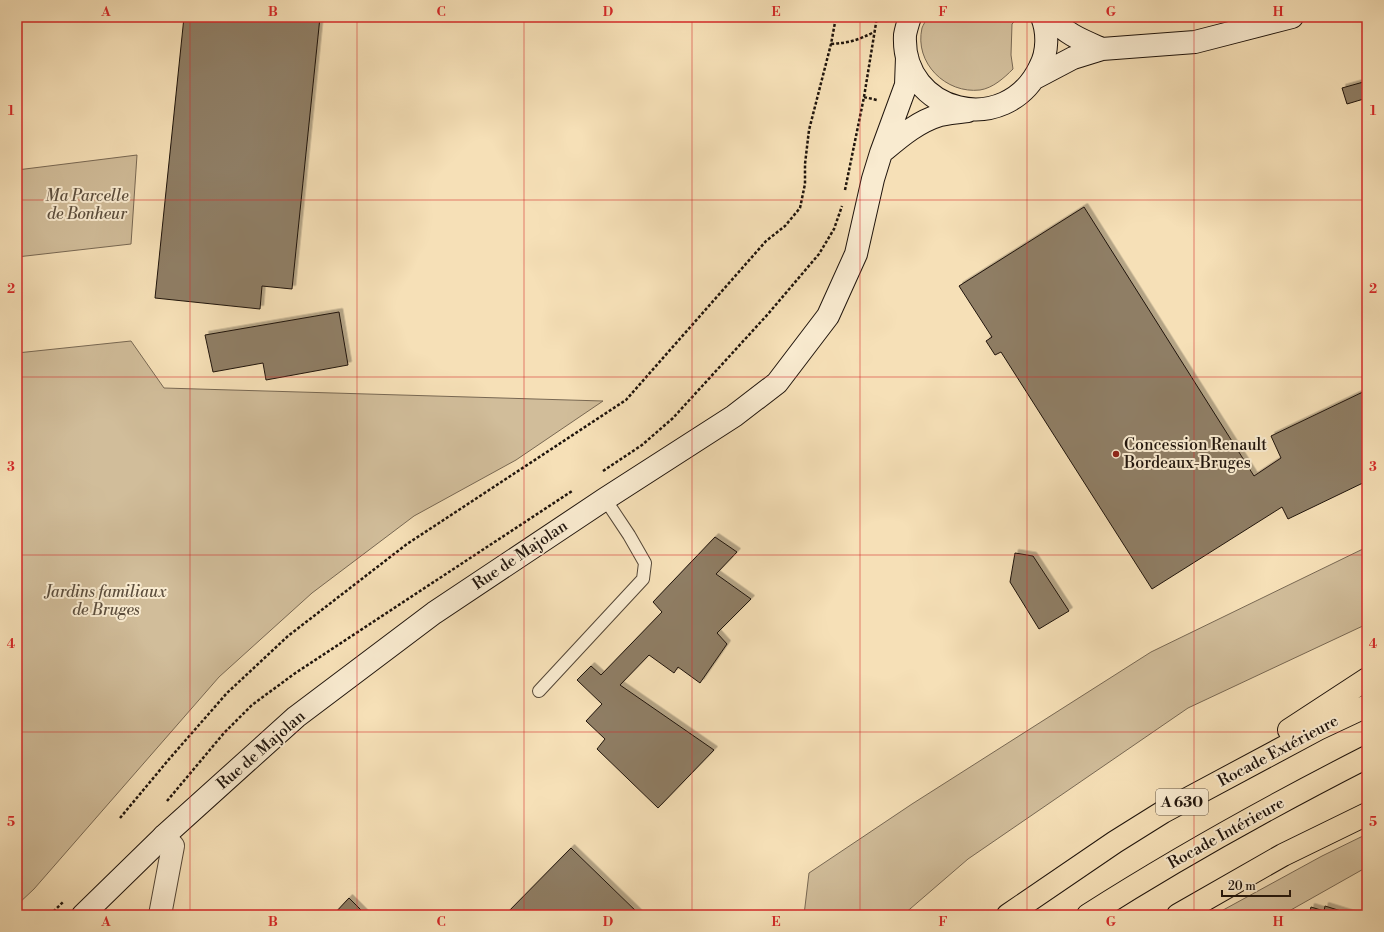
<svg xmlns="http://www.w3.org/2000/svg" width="1384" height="932" font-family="'Libre Bodoni',serif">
	<defs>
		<filter id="shadow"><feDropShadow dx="3.5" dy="-3.5" stdDeviation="0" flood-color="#0004"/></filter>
	</defs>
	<rect width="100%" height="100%" fill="#f6e0b7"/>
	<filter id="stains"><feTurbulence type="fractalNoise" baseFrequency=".005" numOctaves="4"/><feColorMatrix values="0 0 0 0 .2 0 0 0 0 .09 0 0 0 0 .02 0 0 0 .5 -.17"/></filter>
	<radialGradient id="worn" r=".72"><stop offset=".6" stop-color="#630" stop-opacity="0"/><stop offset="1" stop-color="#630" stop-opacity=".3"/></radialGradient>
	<!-- green -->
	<path fill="#d1bd9a" stroke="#786853" d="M927 17H1019L1012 24 1011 55 1013 69C1004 78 993 88 980 90 946 94 914 63 922 28 923 25 926 21 927 17Z
		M137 155 131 244 17 257V170Z
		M131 341 164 388 603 401 516 460 414 516 312 593 219 677 34 889 17 905V353Z
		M1367 547V624L1188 708 968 859 903 915H804L809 873 912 804 1151 652Z
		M1367 834V867L1282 915H1214L1322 856Z"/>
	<!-- building -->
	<path fill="#8f7e65" stroke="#1f140c" filter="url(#shadow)" d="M184 17H320L292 289 262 286 260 309 155 298Z
		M1367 81V98L1347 104 1342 88Z
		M1084 207 1254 476 1281 458 1271 436 1367 390V481L1288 519 1282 507 1152 589 1001 352 995 355 986 341 992 337 959 286Z
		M339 312 348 365 266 380 263 363 213 372 205 335Z
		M715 537 737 552 716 574 751 599 717 633 727 644 700 683 678 667 674 673 649 655 620 685 714 750 658 808 597 749 605 739 586 721 602 704 577 680 591 666 601 675 662 612 653 602Z
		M1015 553 1033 556 1069 611 1039 629 1010 582Z
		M571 848 640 915H505Z
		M349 898 366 915H333Z
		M1325 906 1354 915H1309L1311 907 1324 911Z"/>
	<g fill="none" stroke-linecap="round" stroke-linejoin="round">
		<defs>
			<path id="lane" d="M539 691 643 579 645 563 629 535 605 499"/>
			<path id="street" d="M160 915 173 846 164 836"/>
			<path id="secondary" d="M910 17C908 23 906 29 905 35 901 113 1006 139 1040 67 1048 52 1048 32 1042 17
				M1050 17C1068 35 1079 39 1102 49
				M1035 78 1073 58 1102 49 1195 42 1292 17
				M882 152C900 137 917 122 940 115 949 113 959 112 968 111
				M83 915 164 836 296 717 434 613 605 499 734 416 777 383 828 316 856 254 873 179 881 153 906 85 907 57"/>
			<path id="highway" d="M1289 730 1367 679
				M1008 915 1115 842 1163 812 1318 729 1367 706
				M1088 915C1179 857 1271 806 1367 757
				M1178 915 1283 855 1367 814"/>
		</defs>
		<!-- lane casing -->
		<use href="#lane" stroke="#554737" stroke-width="14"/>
		<!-- street casing -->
		<use href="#street" stroke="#554737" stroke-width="24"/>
		<!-- secondary casing -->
		<use href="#secondary" stroke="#1f140c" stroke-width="24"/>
		<!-- highway casing -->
		<use href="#highway" stroke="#1f140c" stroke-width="24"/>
		<!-- path -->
		<path stroke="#1f140c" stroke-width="2.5" stroke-dasharray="3 2" stroke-linecap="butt" d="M831 44C848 43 859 40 874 32
			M864 97 877 100
			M845 190 864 97 877 17
			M603 471 642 445 673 418 768 314 819 254 834 229 842 206
			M167 801 224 733 252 705 294 674 572 491
			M120 818 170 758 227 693 288 636 407 544 626 400 766 241 785 226 800 208 805 184V164L809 130 831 44 836 17
			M50 915 63 902"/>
		<!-- lane -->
		<use href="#lane" stroke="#f9ebd0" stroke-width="12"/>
		<!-- street -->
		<use href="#street" stroke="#f9ebd0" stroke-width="22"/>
		<!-- secondary -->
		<use href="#secondary" stroke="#f9ebd0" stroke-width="22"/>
		<!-- highway -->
		<use href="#highway" stroke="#f6e0b7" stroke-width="22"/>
	</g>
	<!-- grid -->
	<path fill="none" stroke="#d62828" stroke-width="1" stroke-opacity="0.55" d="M190 17V915M357 17V915M524 17V915M692 17V915M860 17V915M1027 17V915M1194 17V915M17 200H1367M17 377H1367M17 555H1367M17 732H1367"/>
	<!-- markers -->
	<circle fill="#8f2418" stroke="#f9ebd0" stroke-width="1.5" cx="1116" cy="454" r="4"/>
	<g text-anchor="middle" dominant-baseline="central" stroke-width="4" stroke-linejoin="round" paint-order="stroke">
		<!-- shield labels -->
		<rect fill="#f9ebd0" stroke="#605447" stroke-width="1" x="1156" y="789" width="52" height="26" rx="3"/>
		<g font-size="15" font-weight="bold" fill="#1f140c">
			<text x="1182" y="802">A 630</text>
		</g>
		<!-- park labels -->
		<g font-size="16" font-style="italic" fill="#5d4f3e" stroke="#f9ebd0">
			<text x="87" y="196">Ma Parcelle<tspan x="87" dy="18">de Bonheur</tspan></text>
			<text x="106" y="592">Jardins familiaux<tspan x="106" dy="18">de Bruges</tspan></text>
		</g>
		<!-- poi labels -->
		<g font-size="16" fill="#1f140c" stroke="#f9ebd0" text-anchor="start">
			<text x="1124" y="445">Concession Renault<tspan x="1124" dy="18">Bordeaux-Bruges</tspan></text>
		</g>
		<!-- street labels -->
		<g font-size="16" fill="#1f140c" stroke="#f9ebd0">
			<text transform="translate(520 555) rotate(-34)">Rue de Majolan</text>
			<text transform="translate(261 750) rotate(-41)">Rue de Majolan</text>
			<text transform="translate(1278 751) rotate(-28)">Rocade Extérieure</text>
			<text transform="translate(1226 833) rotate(-29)">Rocade Intérieure</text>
		</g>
	</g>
	<!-- margin -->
	<rect width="1384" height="932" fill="none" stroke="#f6e0b7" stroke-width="44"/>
	<!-- scale -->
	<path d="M1222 890v6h68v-6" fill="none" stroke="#1f140c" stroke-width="2"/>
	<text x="1228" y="890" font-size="12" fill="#1f140c" stroke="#f9ebd0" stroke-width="3" paint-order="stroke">20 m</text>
	<rect x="22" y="22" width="1340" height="888" fill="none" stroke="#d62828" stroke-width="1.5"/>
	<g font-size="13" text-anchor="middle" font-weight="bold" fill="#d62828">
		<text x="106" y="16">A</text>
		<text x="273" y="16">B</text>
		<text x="441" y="16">C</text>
		<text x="608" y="16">D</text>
		<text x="776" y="16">E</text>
		<text x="943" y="16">F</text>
		<text x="1111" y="16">G</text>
		<text x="1278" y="16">H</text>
		<text x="11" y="115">1</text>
		<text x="1373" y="115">1</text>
		<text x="11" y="293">2</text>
		<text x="1373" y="293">2</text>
		<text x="11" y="471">3</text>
		<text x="1373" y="471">3</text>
		<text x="11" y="648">4</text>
		<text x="1373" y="648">4</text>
		<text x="11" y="826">5</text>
		<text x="1373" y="826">5</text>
		<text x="106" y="926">A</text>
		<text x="273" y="926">B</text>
		<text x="441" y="926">C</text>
		<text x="608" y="926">D</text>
		<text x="776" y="926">E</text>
		<text x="943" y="926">F</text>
		<text x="1111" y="926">G</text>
		<text x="1278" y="926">H</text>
	</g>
	<rect width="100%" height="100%" filter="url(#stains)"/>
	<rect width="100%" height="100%" fill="url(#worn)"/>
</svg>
